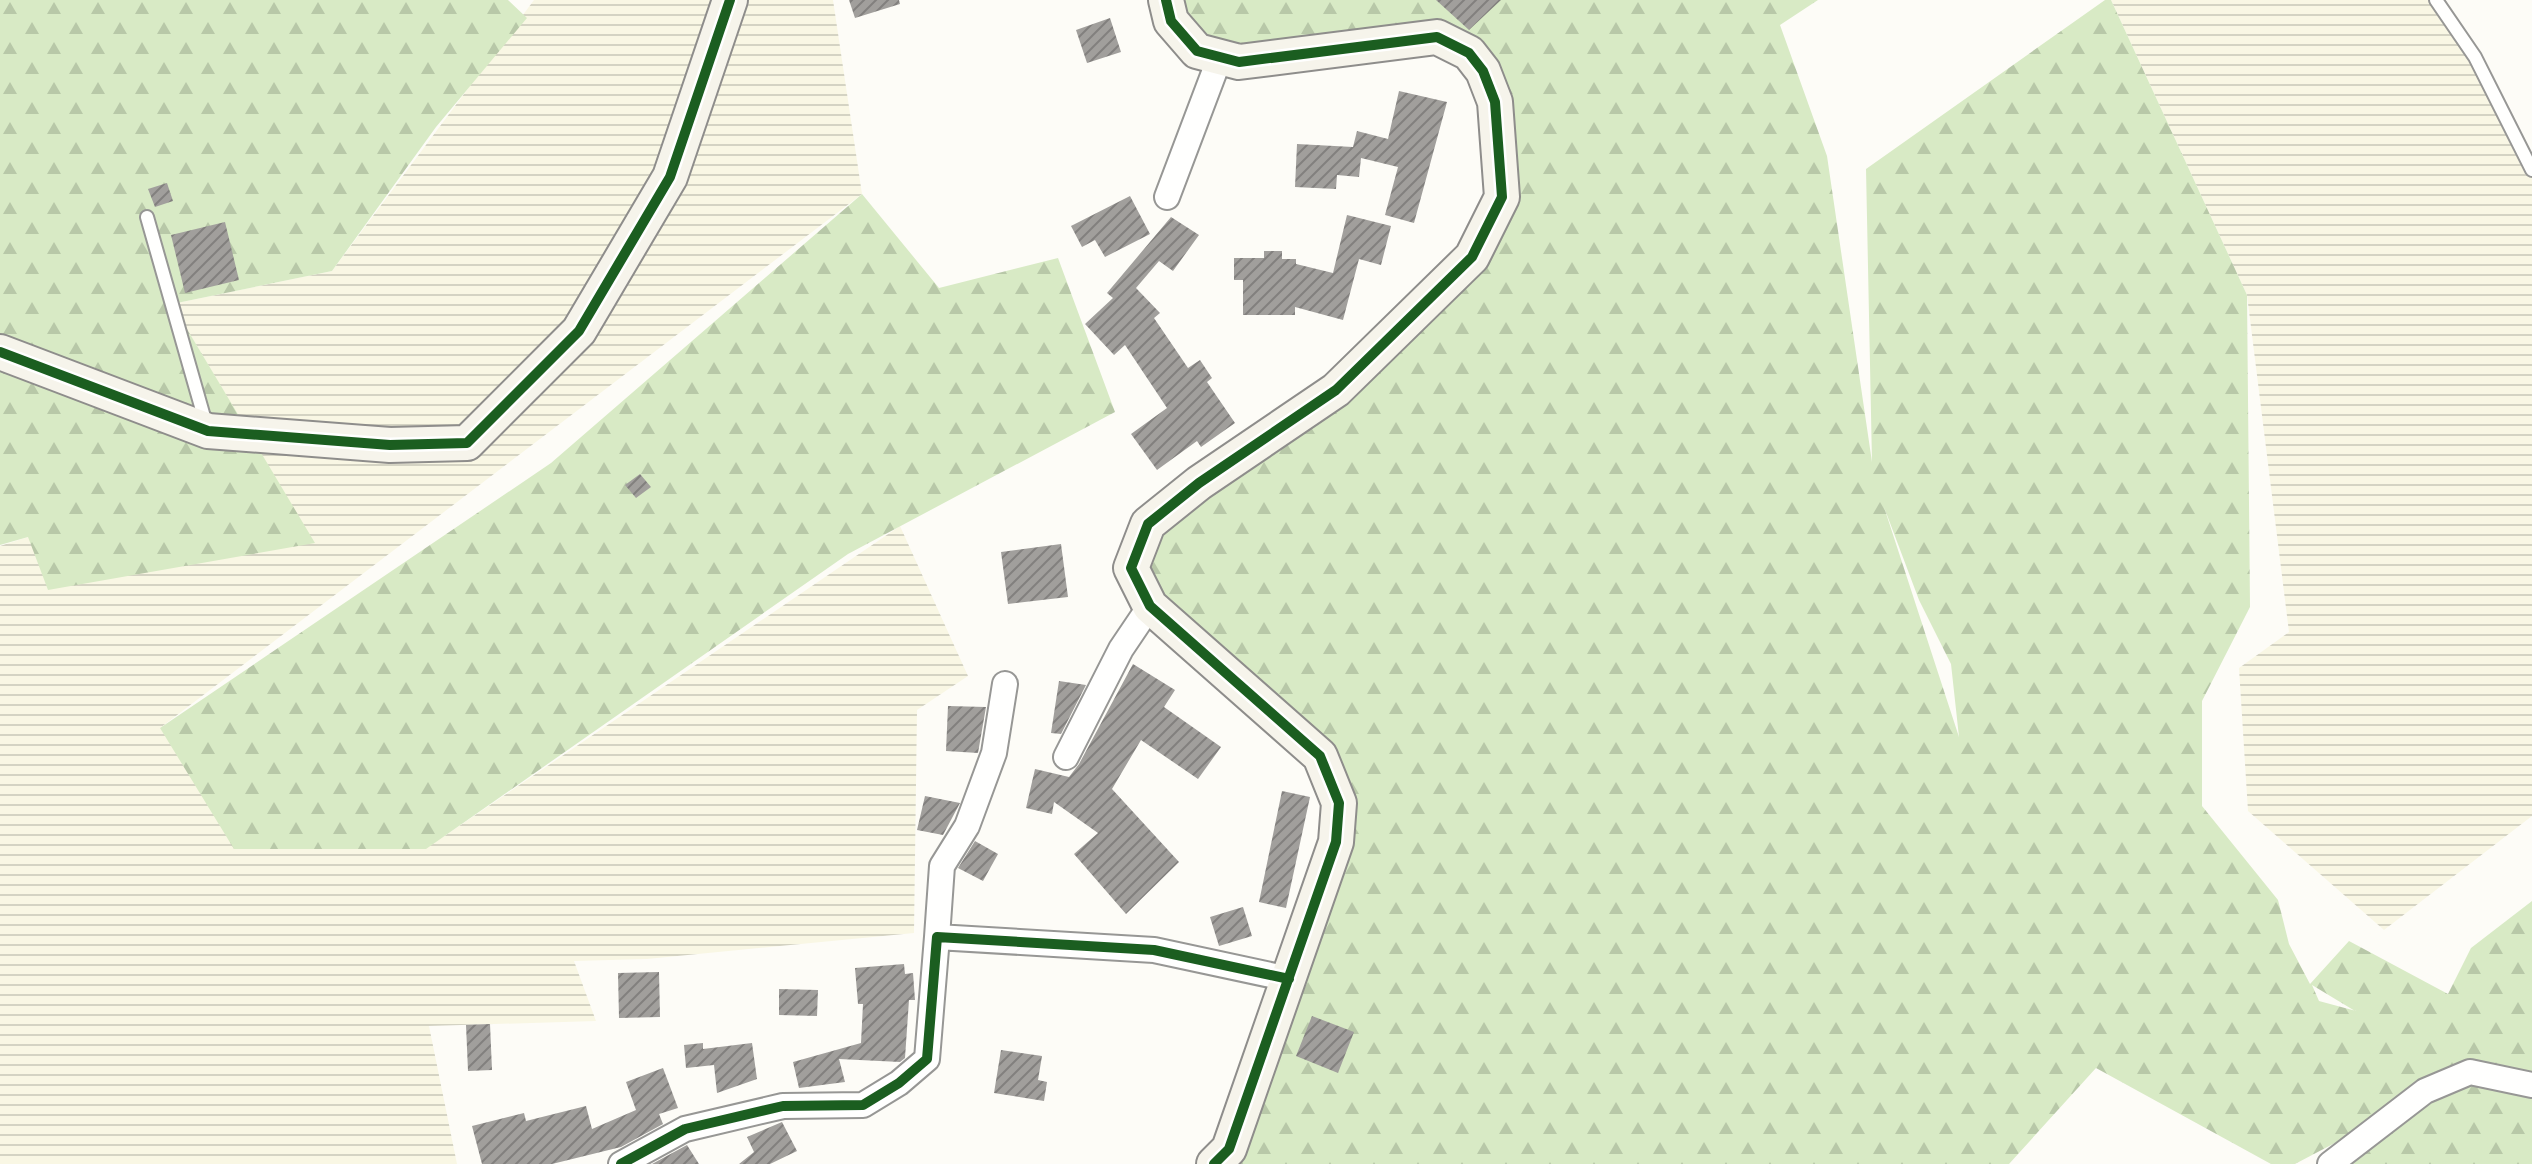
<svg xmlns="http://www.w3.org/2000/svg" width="2532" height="1164" font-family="Merriweather,serif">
	<defs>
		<pattern id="farmland-rules" width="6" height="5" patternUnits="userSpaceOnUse" patternTransform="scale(2)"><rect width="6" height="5" fill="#f9f7e4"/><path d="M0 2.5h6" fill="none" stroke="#d4d3c3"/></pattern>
		<pattern id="forest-firs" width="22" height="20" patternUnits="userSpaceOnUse" patternTransform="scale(2)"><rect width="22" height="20" fill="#d8eac5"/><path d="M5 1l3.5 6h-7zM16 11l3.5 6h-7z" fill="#b8c8a8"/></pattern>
		<pattern id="building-hatch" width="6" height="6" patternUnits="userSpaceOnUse" patternTransform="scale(2)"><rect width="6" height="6" fill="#a19f9c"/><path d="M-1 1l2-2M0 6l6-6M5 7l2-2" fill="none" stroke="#82807e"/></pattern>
	</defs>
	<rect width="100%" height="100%" fill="#fdfcf7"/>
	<!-- farmland -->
	<path fill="url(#farmland-rules)" d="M534 0H833L862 194 160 728 443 837 900 526 968 676 917 710 914 933 647 959 574 961 596 1021 429 1026 457 1164H0V546L28 537 314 543 172 304 332 271Z
		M2111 0H2436L2532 166V816L2384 930 2248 811 2239 668 2289 632 2247 295Z"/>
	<!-- forest -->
	<path fill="url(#forest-firs)" fill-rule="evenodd" d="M0 0H508L527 18 436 127 332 271 172 304 315 543 48 590 28 537 0 545Z
		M1176 0H1818L1780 25 1827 156 1872 462 1866 169 2105 0H2111L2247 295 2250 607 2202 701V806L2278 900 2289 944 2310 984 2349 941 2448 994 2471 948 2532 901V1164H2352L2464 1075 2295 1164H2271L2096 1068 2009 1164H1211L1336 842 1320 756 1150 606 1141 543 1441 287 1502 197 1469 53 1220 57ZM1884 507 1919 600 1951 664 1959 737ZM2312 985 2355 1011H2356L2319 1001Z
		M862 194 939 288 1058 258 1115 412 848 554 426 849H234L160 728 551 463Z"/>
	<!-- building -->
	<path fill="url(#building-hatch)" d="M849 0H899L900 4 855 18Z
		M1436 0H1501L1469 30Z
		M1110 18 1121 52 1087 63 1076 30Z
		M1399 91 1447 102 1414 223 1385 215 1398 167 1361 158 1359 177 1337 175 1336 189 1295 187 1297 144 1353 147 1357 131 1388 139Z
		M167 183 173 201 155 207 148 189Z
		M1130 196 1150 234 1105 257 1095 240 1082 247 1071 226Z
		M1347 215 1391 226 1381 265 1359 259 1343 320 1295 307V315H1243V280H1234V258H1264V251H1282V259H1296V264L1333 273Z
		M1171 217 1199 235 1173 271 1159 261 1136 288 1160 313 1154 318 1188 368 1200 360 1212 378 1207 382 1235 423 1201 447 1197 441 1157 470 1131 434 1167 408 1125 345 1114 355 1085 324 1113 298 1107 293Z
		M225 222 239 280 185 293 171 235Z
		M640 474 651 487 636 498 625 485Z
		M1061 544 1068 597 1008 604 1001 552Z
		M1133 664 1175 690 1164 707 1221 747 1198 779 1141 740 1112 789 1179 862 1126 914 1074 854 1098 833 1054 802 1052 814 1026 808 1035 769 1069 777 1079 764Z
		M1059 681 1086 685 1061 734 1051 733Z
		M948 706 986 707 978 753 946 751Z
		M1282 791 1310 797 1286 908 1259 902Z
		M925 796 960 803 943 835 917 830Z
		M975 841 998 854 983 881 958 868Z
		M1243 907 1252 936 1219 946 1210 917Z
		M904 964 905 974 913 973 915 1000H909L905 1058 900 1062 839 1059 845 1082 799 1088 793 1062 861 1043 863 1004H858L855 968Z
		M659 972 660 1017 619 1018 618 973Z
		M779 989 818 990 817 1016 779 1015Z
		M1312 1016 1354 1032 1338 1073 1296 1056Z
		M490 1024 492 1070 468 1071 466 1025Z
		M703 1043V1049L752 1043 757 1079 717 1093 714 1065 686 1068 684 1045Z
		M1001 1050 1042 1056 1038 1080 1047 1082 1044 1101 994 1093Z
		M663 1068 678 1108 659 1114 663 1124 621 1147 552 1164H482L472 1126 524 1113 526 1121 586 1106 592 1129 636 1110 626 1082Z
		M782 1122 797 1151 770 1164H739L754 1152 747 1137Z
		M687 1145 699 1164H652Z"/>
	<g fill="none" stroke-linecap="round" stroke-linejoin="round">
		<defs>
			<path id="lane" d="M2436 0 2475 57 2532 170
				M147 217 206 424"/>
			<path id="street" d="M1167 197 1220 57
				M1066 757 1121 649 1150 606
				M937 937 942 866 967 826 994 753 1005 684
				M621 1164 685 1129 783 1106 863 1105 899 1083 927 1059 937 937 1154 950 1289 979
				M2330 1164 2425 1091 2470 1072 2532 1085"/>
			<path id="secondary" d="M1166 0 1171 21 1197 51 1239 62 1437 37 1469 53 1483 71 1495 102 1502 197 1472 257 1336 390 1199 483 1148 524 1131 568 1150 606 1320 756 1339 803 1336 842 1229 1149 1214 1164
				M0 352 208 431 390 445 467 443 579 331 670 177 730 0"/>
		</defs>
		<!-- lane casing -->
		<use href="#lane" stroke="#979795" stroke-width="16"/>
		<!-- street casing -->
		<use href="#street" stroke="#979795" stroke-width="28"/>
		<!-- secondary casing -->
		<use href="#secondary" stroke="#8e8d8b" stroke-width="38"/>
		<!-- lane -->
		<use href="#lane" stroke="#fffffe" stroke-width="12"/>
		<!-- street -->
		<use href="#street" stroke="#fffffe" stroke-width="24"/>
		<!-- secondary -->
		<use href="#secondary" stroke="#f6f4eb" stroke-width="34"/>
		<defs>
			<path id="cycleway" d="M1166 0 1171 21 1197 51 1239 62 1437 37 1469 53 1483 71 1495 102 1502 197 1472 257 1336 390 1199 483 1148 524 1131 568 1150 606 1320 756 1339 803 1336 842 1229 1149 1214 1164
				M0 352 208 431 390 445 467 443 579 331 670 177 730 0
				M621 1164 685 1129 783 1106 863 1105 899 1083 927 1059 937 937 1154 950 1289 979"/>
		</defs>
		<!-- cycleway casing -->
		<use href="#cycleway" stroke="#fff" stroke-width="15"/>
		<!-- cycleway -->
		<use href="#cycleway" stroke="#1b5e20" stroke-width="10"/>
	</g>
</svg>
